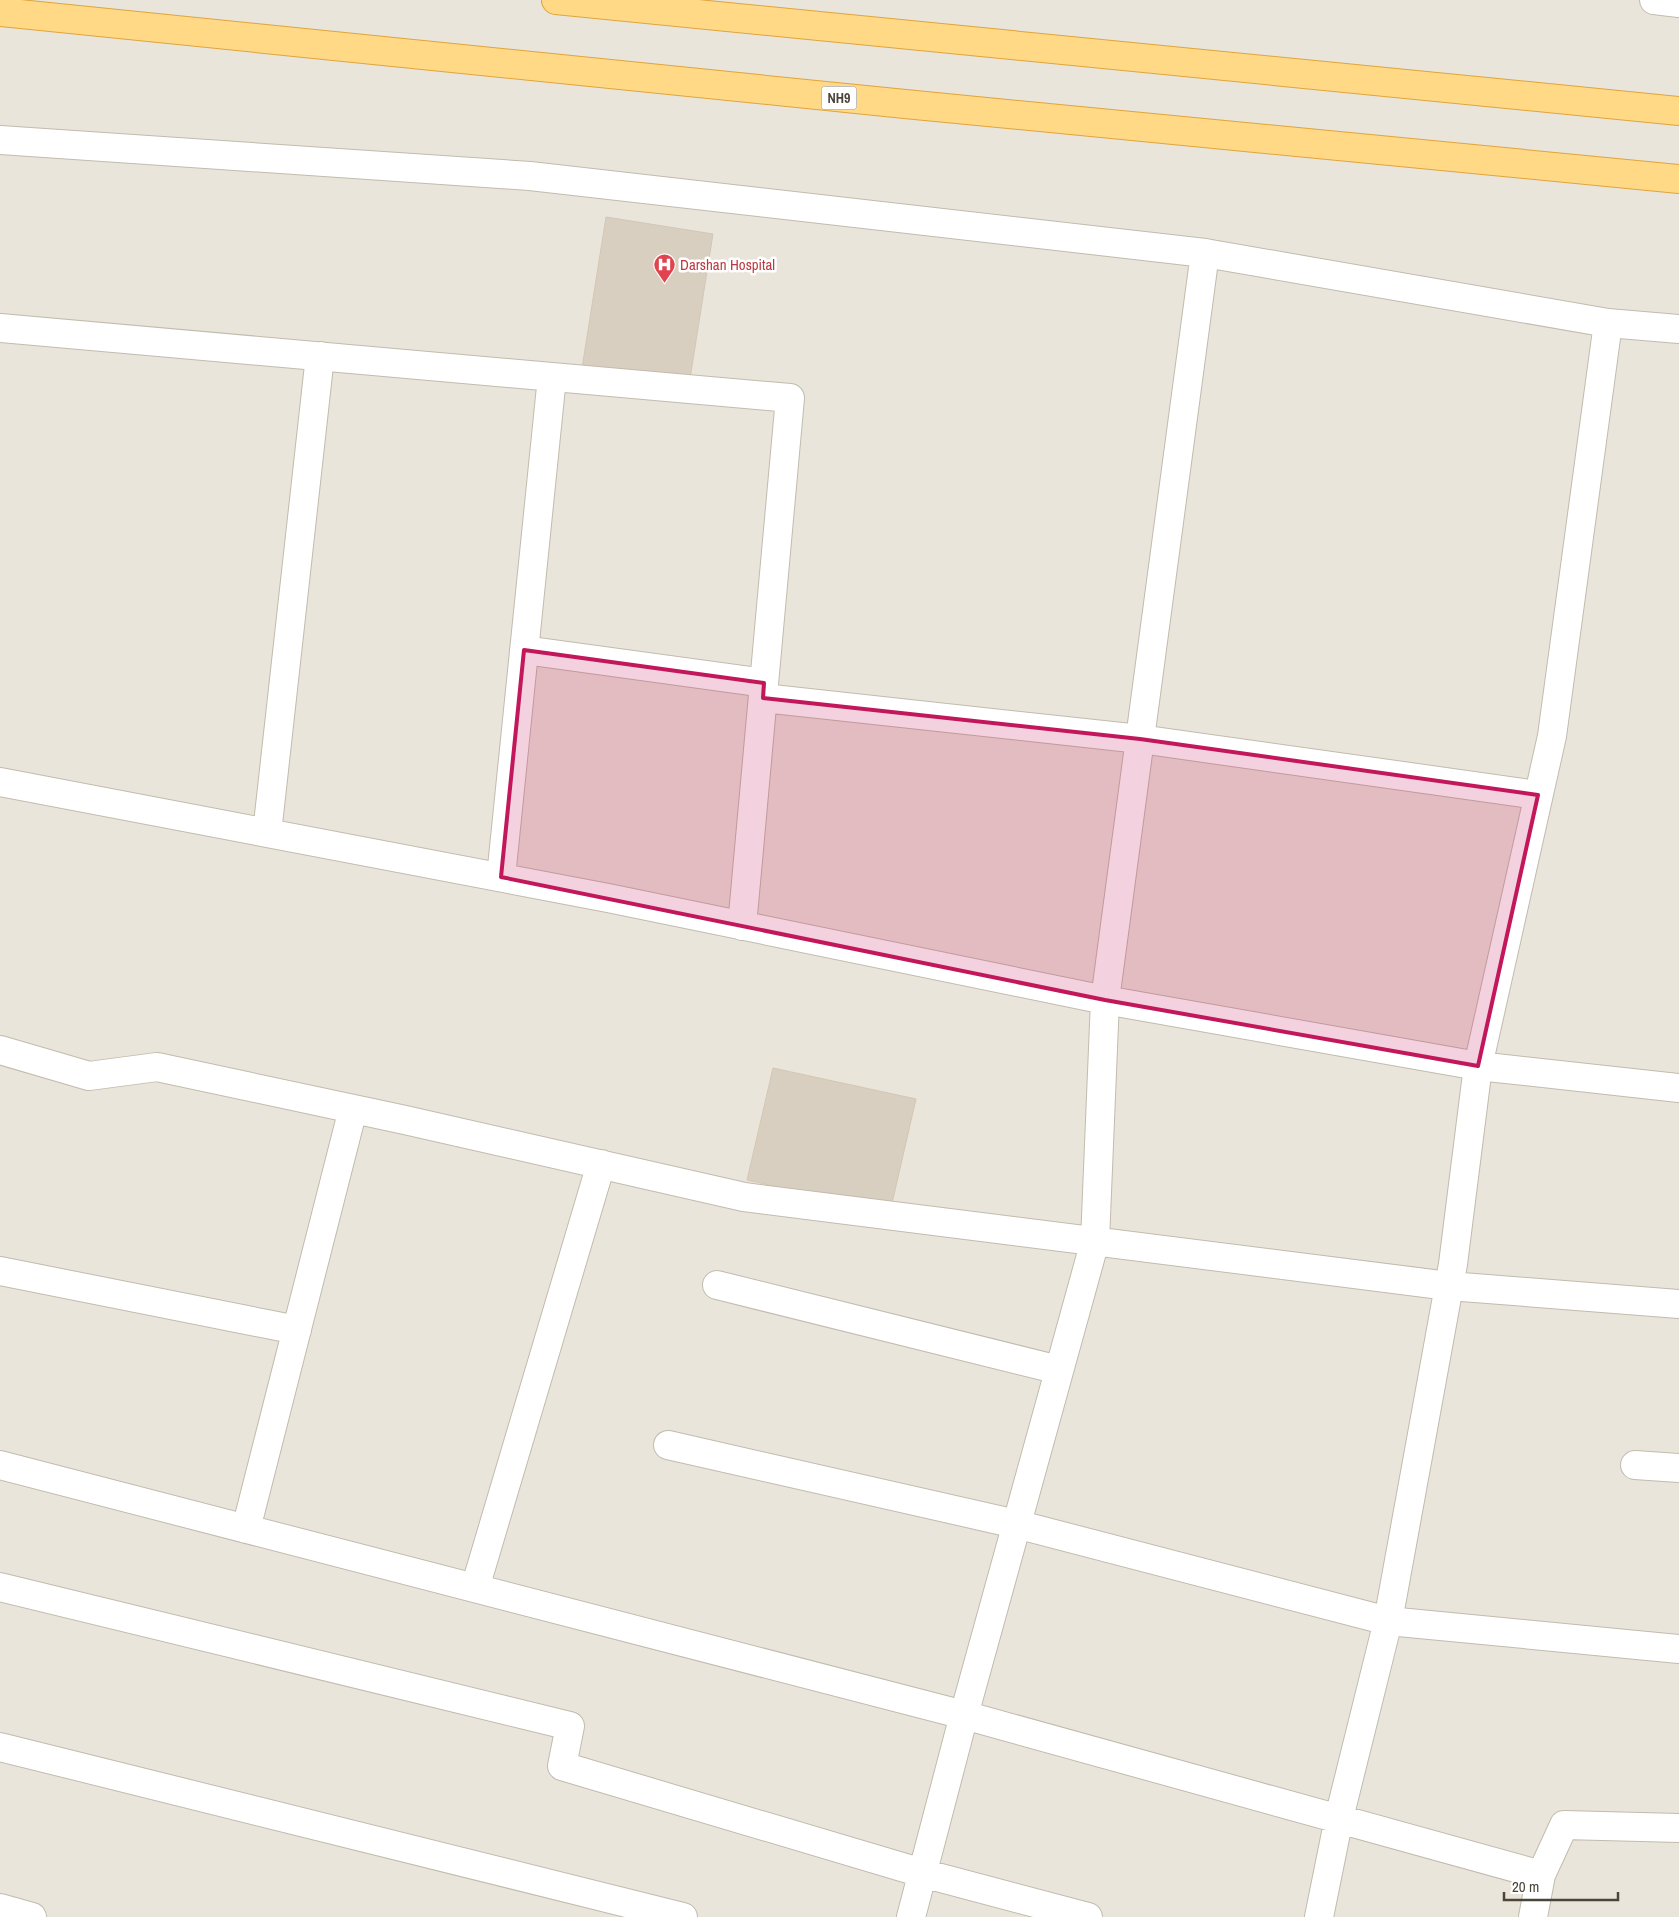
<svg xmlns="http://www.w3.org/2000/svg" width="1679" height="1917" font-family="'Archivo Narrow',sans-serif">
	<rect width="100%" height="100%" fill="#f6f3ec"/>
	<!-- residential -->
	<path fill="#eae5da" d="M0 0H1679V1917H0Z"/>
	<!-- building -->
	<path fill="#d8cfc1" stroke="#d3c7b4" d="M606 217 713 234 689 385 582 368Z
		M773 1068 916 1099 890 1212 747 1180Z"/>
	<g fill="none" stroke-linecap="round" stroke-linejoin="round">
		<defs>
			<path id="minor" d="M1654 0 1679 3
				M0 140 530 176 1205 253 1608 323 1679 329
				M0 328 790 398 742 926
				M524 650 764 683
				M763 698 1140 739 1538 795
				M0 782 608 898 1105 1000 1478 1066 1679 1088
				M267 833 320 356
				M501 877 552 377
				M0 1050 89 1076 157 1067 405 1120 744 1197 1449 1286 1679 1304
				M0 1271 297 1330
				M717 1285 1059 1370
				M668 1445 1016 1524 1388 1621 1679 1649
				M0 1465 964 1715 1541 1875
				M1635 1465 1679 1468
				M246 1529 353 1109
				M0 1587 570 1726 562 1766 922 1873 1088 1917
				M475 1588 601 1164
				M0 1747 683 1917
				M0 1908 32 1917
				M911 1917 964 1715 1095 1241 1105 1000 1205 253
				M1319 1917 1339 1818 1388 1621 1453 1264 1478 1066 1552 736 1608 323
				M1533 1917 1541 1875 1564 1825 1679 1828"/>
			<path id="trunk" d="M556 0 1679 111
				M0 12 905 104 1679 179"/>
		</defs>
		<!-- minor casing -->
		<use href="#minor" stroke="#c2bbae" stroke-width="30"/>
		<!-- trunk casing -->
		<use href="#trunk" stroke="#e0a43c" stroke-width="30"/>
		<!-- minor -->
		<use href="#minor" stroke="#fff" stroke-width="28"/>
		<!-- trunk -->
		<use href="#trunk" stroke="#ffd985" stroke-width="28"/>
	</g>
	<!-- marked area -->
	<path fill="#c2185b" fill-opacity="0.2" stroke="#c2185b" stroke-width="4" stroke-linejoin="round" d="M524 650 764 683 763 698 1140 739 1538 795 1478 1066 1105 1000 501 877Z"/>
	<!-- icons -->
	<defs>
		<symbol id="hospital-pin" viewBox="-11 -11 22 30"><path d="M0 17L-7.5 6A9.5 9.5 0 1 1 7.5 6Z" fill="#e0444e" stroke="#fff"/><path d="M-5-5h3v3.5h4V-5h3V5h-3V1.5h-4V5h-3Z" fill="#fff"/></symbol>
	</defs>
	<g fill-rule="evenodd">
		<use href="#hospital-pin" x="652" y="252" width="25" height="34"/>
	</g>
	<g text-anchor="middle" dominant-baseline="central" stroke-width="5" stroke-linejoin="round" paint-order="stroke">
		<!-- shield labels -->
		<rect fill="#fff" stroke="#817c74" stroke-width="1" x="821.5" y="86.5" width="35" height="23" rx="4"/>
		<g font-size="14" font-weight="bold" fill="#4b4439">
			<text x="839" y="98">NH9</text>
		</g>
		<!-- health labels -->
		<g font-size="15" fill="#be3a42" stroke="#fff" text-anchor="start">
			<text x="680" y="264">Darshan Hospital</text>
		</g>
	</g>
	<!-- scale -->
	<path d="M1504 1892v8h114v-8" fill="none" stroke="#4b4439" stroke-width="2.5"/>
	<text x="1512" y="1892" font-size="15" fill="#4b4439" stroke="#ffffff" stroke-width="4" paint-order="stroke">20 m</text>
</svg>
